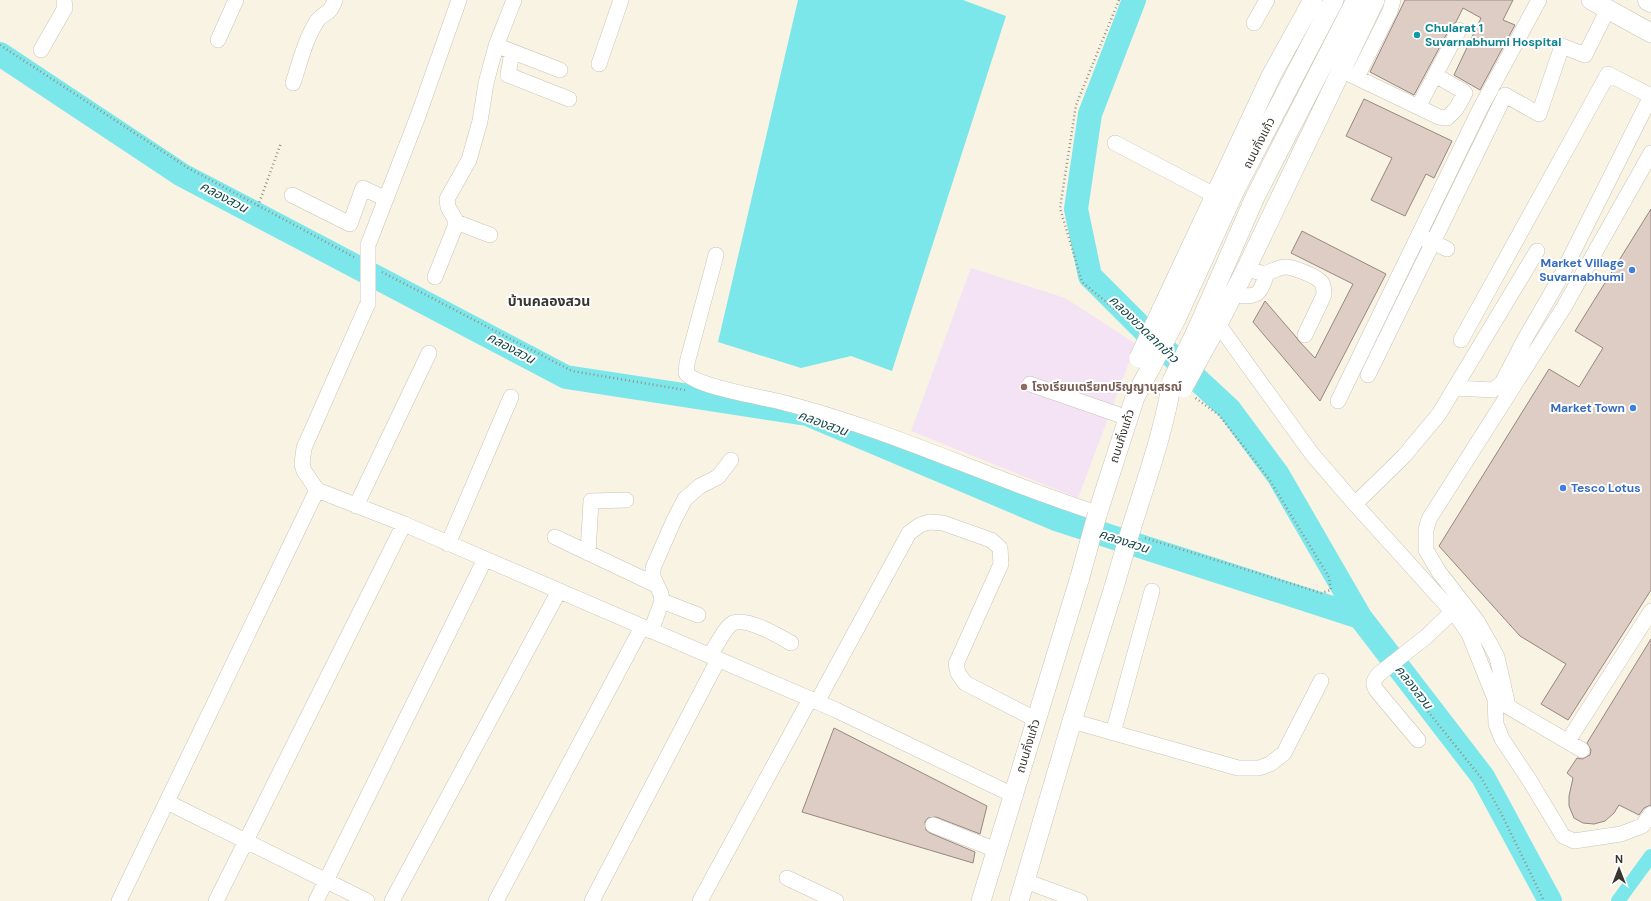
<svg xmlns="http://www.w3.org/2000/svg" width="1651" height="901" font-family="'DM Sans','Noto Sans Thai',sans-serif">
	<rect width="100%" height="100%" fill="#f8f3e3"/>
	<!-- education -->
	<path fill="#f3e3f5" d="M971 268 1065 298 1136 344 1078 498 911 431Z"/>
	<!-- water -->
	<path fill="#7ce7ea" d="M798 0H963L1006 16 892 371 851 356 801 368 718 342Z"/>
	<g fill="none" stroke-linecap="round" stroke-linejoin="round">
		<!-- canal -->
		<path stroke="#7ce7ea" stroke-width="14" d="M1618 901 1651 856"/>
		<!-- river -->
		<path stroke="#7ce7ea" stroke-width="24" d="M1134 0 1090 114 1076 209 1090 276 1146 332 1229 409 1278 475 1360 617 1483 777 1550 901
			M0 54 182 175 566 377 807 414 1056 519 1360 617"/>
	</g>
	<!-- building -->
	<path fill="#decdc5" stroke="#96877f" d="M1405 0H1513L1503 20 1515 25 1480 90 1454 75 1481 18 1463 8 1456 22 1451 26 1414 95 1370 72Z
		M1364 99 1452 141 1434 178 1426 174 1405 216 1371 200 1392 158 1346 136Z
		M1651 209V590L1568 720 1541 704 1566 664 1520 636 1439 546 1549 369 1579 387 1603 348 1575 331Z
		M1302 231 1386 274 1320 401 1253 322 1265 301 1296 337 1298 340 1315 358 1353 284 1291 253Z
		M1651 639V805L1644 808 1639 815 1619 805 1614 813 1605 821 1594 824 1583 823 1574 818 1569 806V796L1573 778 1567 773 1577 758 1582 759 1590 755 1591 750 1587 743Z
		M834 728 987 806 980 834 936 817 928 818 925 822 926 830 930 833 975 852 973 863 802 812Z"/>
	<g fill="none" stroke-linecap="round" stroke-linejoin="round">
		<defs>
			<path id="minor" d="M1254 23 1267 0
				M218 40 236 0
				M503 48 560 70
				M41 50 65 8 64 0
				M512 52 508 75 569 99
				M599 64 621 0
				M1341 70 1439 117 1447 118 1456 109 1465 93 1463 91 1435 75
				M1357 77 1390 11 1393 0
				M293 83C300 62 305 40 317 21 324 11 329 17 335 0
				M1418 107 1459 30
				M1115 143 1216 196
				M292 195 350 224 363 188 386 199
				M456 222 490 235
				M1424 238 1447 249
				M368 245 418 116 459 0
				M716 255 687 363 686 373C697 387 761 397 781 402 889 429 991 479 1097 513
				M1246 269C1252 270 1258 273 1264 273 1271 273 1278 267 1285 267 1293 267 1317 276 1322 283 1324 287 1324 291 1324 295L1305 335
				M435 277 455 227V219L448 207 447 199 469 160 480 121 486 83 496 46 514 0
				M1233 295C1258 297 1259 297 1267 273
				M368 303 304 448 302 464 304 471 317 490 404 524 836 710 1013 795
				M1218 324 1312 454 1355 504 1458 618 1469 634 1495 699 1582 750
				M1461 340 1608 74 1651 96
				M1368 375 1505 95 1539 114 1562 46 1585 55 1608 9
				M1030 384 1128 418
				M1455 388 1493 390 1502 383 1526 337 1559 280 1651 96
				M1338 401 1480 109 1539 0
				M1355 504 1404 456 1439 414 1537 251
				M356 506 429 353
				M555 537 656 585
				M448 544 511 397
				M588 553 591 501 626 500
				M662 601 698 615
				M651 631 662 601 661 594 653 577V568L674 520 685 499 700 486 718 477 731 460
				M710 656C715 648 725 627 733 623 747 617 779 636 791 643
				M1495 699 1496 724 1502 739 1530 781 1563 836 1574 841 1621 834 1642 826 1651 814
				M817 702 909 533 920 525 929 522 943 523 991 540 1000 548 1001 564 956 664 958 673 965 683 1037 720
				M1508 706 1497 657 1489 642 1477 621 1439 572 1426 550V530L1429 519 1564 307 1651 153
				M1072 721 1238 768H1259L1270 764 1284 753 1321 681
				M1113 733 1152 591
				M1418 740 1377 691C1372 684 1373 681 1379 674L1427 636 1452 612
				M1568 741 1651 611
				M167 802 367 901
				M933 825 996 850
				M787 878 836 901
				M1025 881 1080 901
				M119 901 317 490
				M216 901 404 524
				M316 901 485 559
				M392 901 559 591
				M496 901 642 627
				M592 901 718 660
				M700 901 810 699"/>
			<path id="major" d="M1591 0 1651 33
				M1161 311 1271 76 1313 0
				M1176 319 1236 188 1334 0
				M1196 332 1255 197 1356 0
				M1208 342 1218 324 1246 269 1375 0
				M1097 515 1135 397 1151 367
				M1131 529C1146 481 1164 431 1172 381
				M981 901 1080 577
				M1019 901 1072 721 1114 587"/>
			<path id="highway" d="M1649 0 1651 1"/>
		</defs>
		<!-- minor casing -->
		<use href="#minor" stroke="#cac4b5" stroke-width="16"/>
		<!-- major casing -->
		<use href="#major" stroke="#cac4b5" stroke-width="20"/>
		<!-- highway casing -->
		<use href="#highway" stroke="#cac4b5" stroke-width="23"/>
		<!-- path -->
		<path stroke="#959186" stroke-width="2.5" stroke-dasharray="1 3" stroke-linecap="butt" d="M1119 0 1076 105 1060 208 1082 282 1136 327
			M0 45 188 168 354 257
			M258 206 281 143
			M382 272 572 371 685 390
			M1145 538 1321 593 1331 590 1329 577 1269 479 1219 415 1194 397
			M1398 674 1482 779 1501 813 1544 901"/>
		<!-- minor -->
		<use href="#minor" stroke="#fff" stroke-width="15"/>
		<!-- major -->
		<use href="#major" stroke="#fff" stroke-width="19"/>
		<!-- highway -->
		<use href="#highway" stroke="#fff" stroke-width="22"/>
		<defs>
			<path id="minor-bridge" d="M368 303V245"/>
			<path id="major-bridge" d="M1139 358 1161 311
				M1151 367 1176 319
				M1172 381 1196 332
				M1183 388 1208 342
				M1080 577 1097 515
				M1114 587 1131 529"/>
		</defs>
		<!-- minor-bridge casing -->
		<use href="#minor-bridge" stroke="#cac4b5" stroke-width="16" stroke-linecap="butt"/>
		<!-- major-bridge casing -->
		<use href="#major-bridge" stroke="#cac4b5" stroke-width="20" stroke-linecap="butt"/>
		<!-- minor-bridge -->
		<use href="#minor-bridge" stroke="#fff" stroke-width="15"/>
		<!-- major-bridge -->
		<use href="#major-bridge" stroke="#fff" stroke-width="19"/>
	</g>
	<!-- markers -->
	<circle fill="#0f9aa8" stroke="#fff" stroke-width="1.5" cx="1417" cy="35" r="4"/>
	<g fill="#3f7fe0" stroke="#fff" stroke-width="1.5">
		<circle cx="1632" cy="270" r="4"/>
		<circle cx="1633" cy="408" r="4"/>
		<circle cx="1563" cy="488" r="4"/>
	</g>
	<circle fill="#8d6e63" stroke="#fff" stroke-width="1.5" cx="1024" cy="387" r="4"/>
	<g text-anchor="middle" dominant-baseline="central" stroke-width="4" stroke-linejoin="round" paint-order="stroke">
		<!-- culture labels -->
		<g font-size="12" font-weight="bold" fill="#0d838f" stroke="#fff" text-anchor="start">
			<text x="1425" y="28">Chularat 1<tspan x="1425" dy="14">Suvarnabhumi Hospital</tspan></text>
		</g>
		<!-- street labels -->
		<g font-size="12" fill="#383630" stroke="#fff">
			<text transform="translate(1259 143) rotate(-63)">ถนนกิ่งแก้ว</text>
			<text transform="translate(1122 436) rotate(-72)">ถนนกิ่งแก้ว</text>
			<text transform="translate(1028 746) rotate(-73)">ถนนกิ่งแก้ว</text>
		</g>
		<!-- shop labels -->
		<g font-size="12" font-weight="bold" fill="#366cbe" stroke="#fff" text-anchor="end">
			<text x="1624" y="263">Market Village<tspan x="1624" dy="14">Suvarnabhumi</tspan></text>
			<text x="1625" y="408">Market Town</text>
			<text x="1571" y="488" text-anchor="start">Tesco Lotus</text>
		</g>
		<!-- education labels -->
		<g font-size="12" font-weight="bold" fill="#785e54" stroke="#fff" text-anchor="start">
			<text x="1032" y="387">โรงเรียนเตรียทปริญญานุสรณ์</text>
		</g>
		<!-- water labels -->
		<g font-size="13" font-style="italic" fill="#164749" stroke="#fff">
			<text transform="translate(224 197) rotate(28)">คลองสวน</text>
			<text transform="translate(1144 329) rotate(44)">คลองชวดลากข้าว</text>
			<text transform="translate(511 348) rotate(28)">คลองสวน</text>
			<text transform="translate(823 423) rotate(20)">คลองสวน</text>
			<text transform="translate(1124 541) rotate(18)">คลองสวน</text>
			<text transform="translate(1414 687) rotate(52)">คลองสวน</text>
		</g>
		<!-- quarter labels -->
		<g font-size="14" font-weight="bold" fill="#383630" stroke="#fff">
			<text x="549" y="301">บ้านคลองสวน</text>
		</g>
	</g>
	<!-- north arrow -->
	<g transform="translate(1619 869)" stroke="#ffffff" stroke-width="3" paint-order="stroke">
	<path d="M0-3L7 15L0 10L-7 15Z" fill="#383630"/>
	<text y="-6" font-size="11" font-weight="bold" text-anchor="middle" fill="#383630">N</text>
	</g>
</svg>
